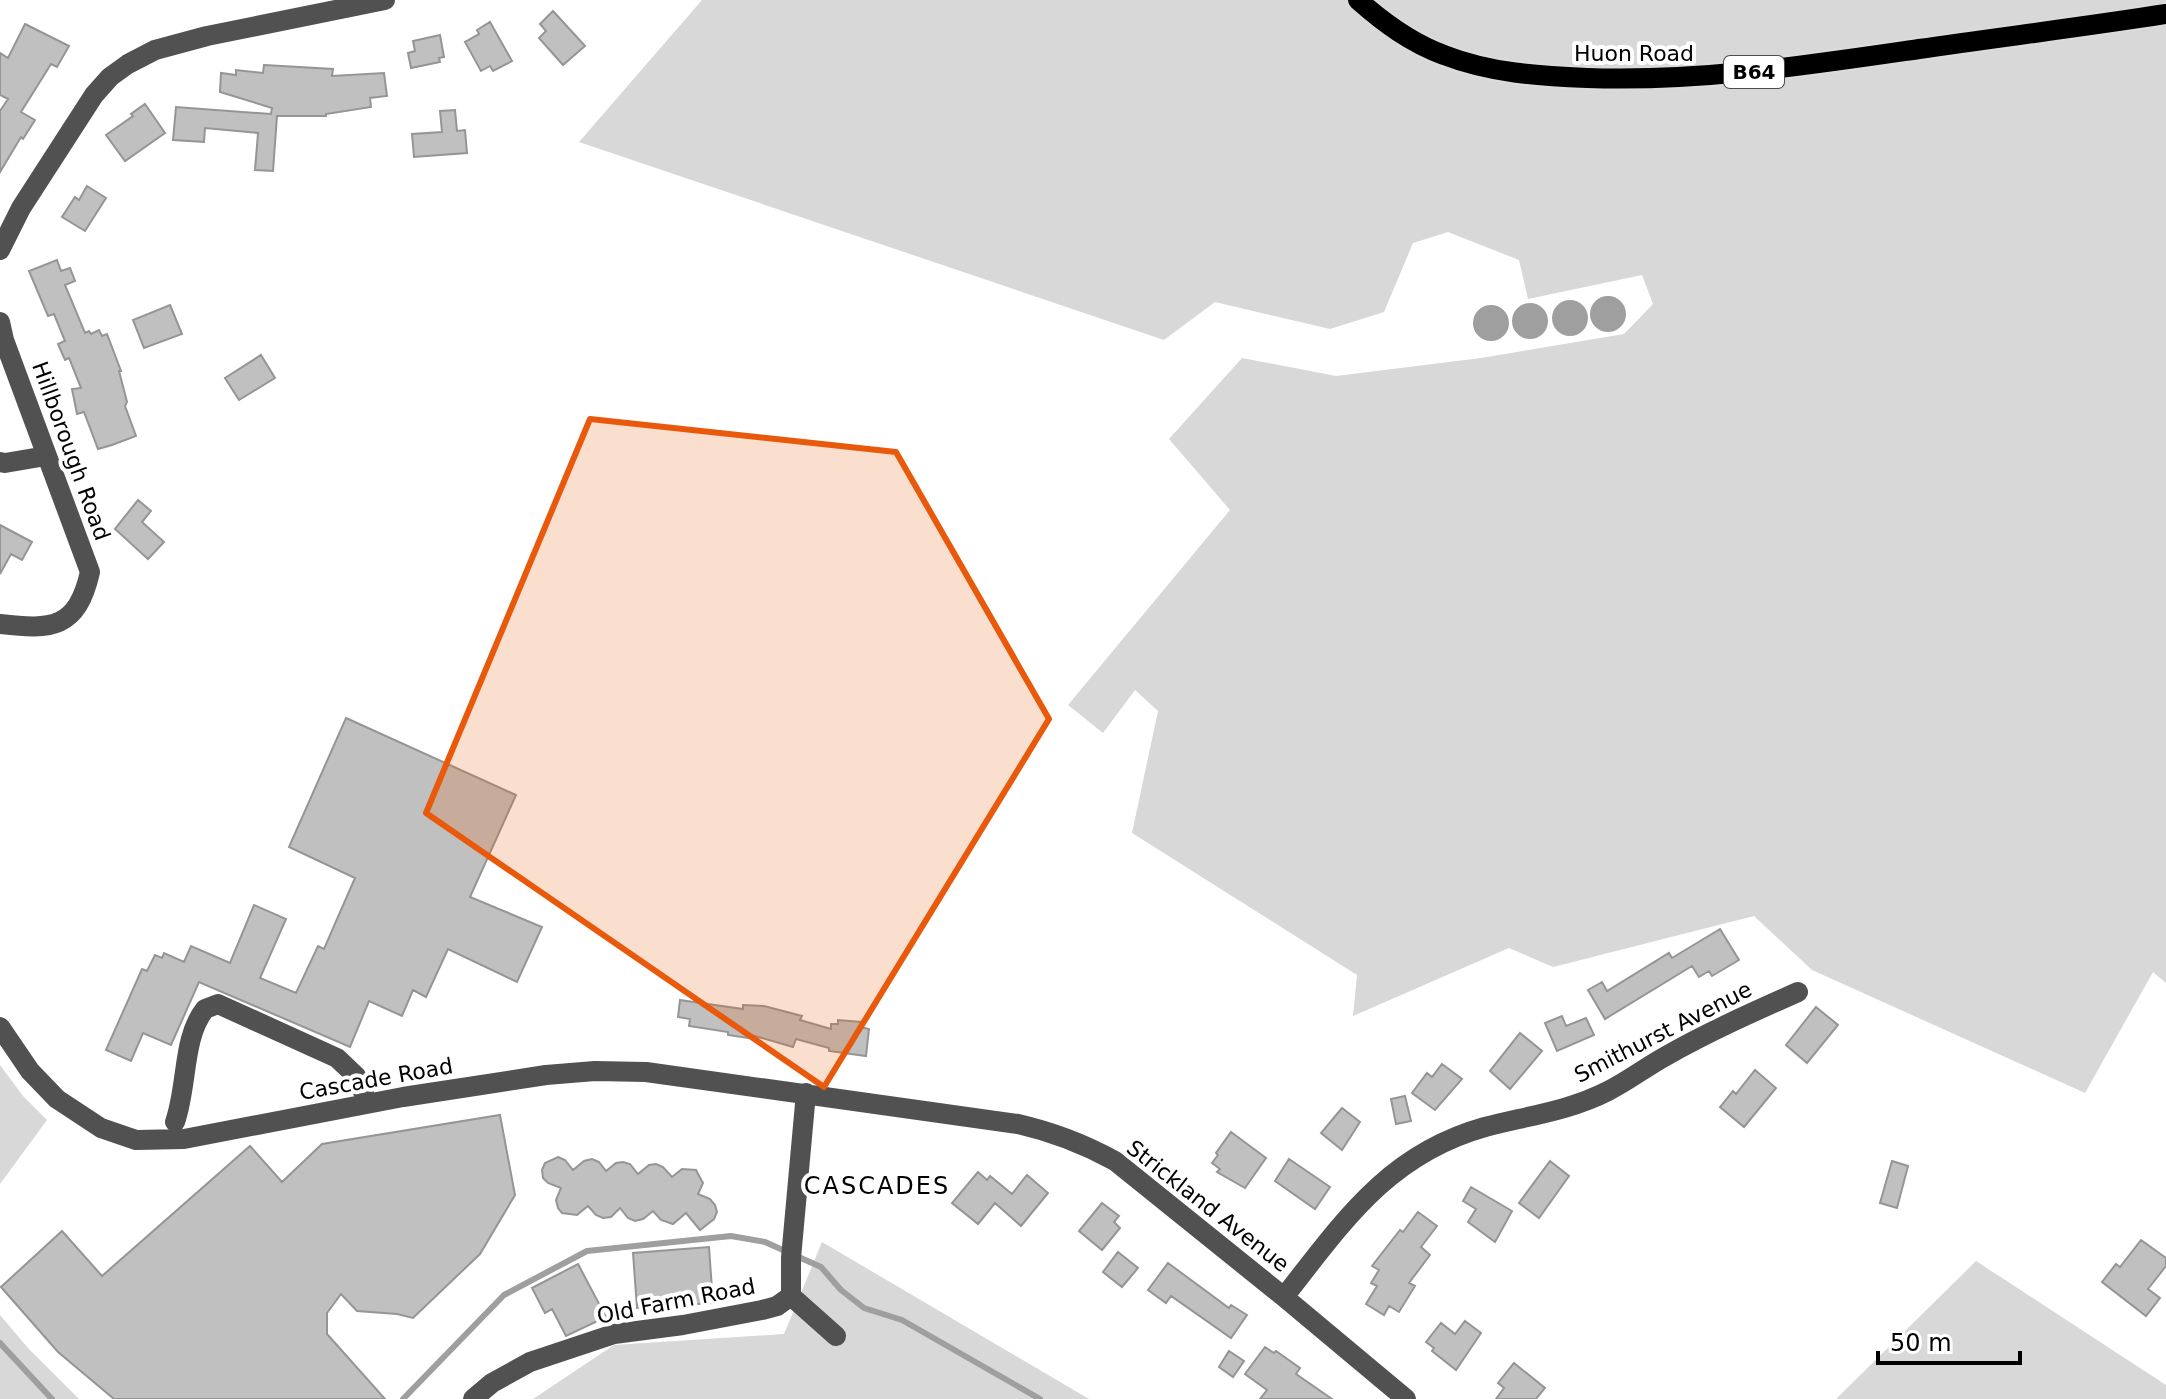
<svg xmlns="http://www.w3.org/2000/svg" width="2166" height="1399" font-family="'DejaVu Sans',sans-serif">
	<rect width="100%" height="100%" fill="#fff"/>
	<!-- green -->
	<path fill="#d8d8d8" d="M702 0H2166V983L2153 972 2085 1093 1812 970 1754 916 1553 967 1509 948 1353 1016 1357 975 1132 833 1158 711 1135 690 1103 733 1068 705 1230 510 1169 439 1242 358 1336 376 1481 358 1624 334 1653 304 1642 275 1528 299 1519 260 1448 232 1413 243 1384 312 1330 329 1215 302 1164 340 579 142Z
		M0 1065 23 1096 47 1120 0 1184Z
		M822 1242 1089 1399H533L614 1345 784 1334Z
		M1976 1261 2166 1385V1399H1836Z
		M0 1315 28 1348 79 1399H0Z"/>
	<!-- water -->
	<path fill="#9f9f9f" d="M1590 314a18 18 0 1 1 36 0a18 18 0 1 1-36 0Z
		M1552 318a18 18 0 1 1 36 0a18 18 0 1 1-36 0Z
		M1512 321a18 18 0 1 1 36 0a18 18 0 1 1-36 0Z
		M1473 323a18 18 0 1 1 36 0a18 18 0 1 1-36 0Z"/>
	<g fill="none" stroke-linecap="round" stroke-linejoin="round">
		<!-- stream -->
		<path stroke="#9f9f9f" stroke-width="6" d="M0 1343 52 1399
			M403 1399 504 1295 587 1251 731 1236 765 1242 821 1267 841 1290 864 1308 902 1320 1040 1399"/>
	</g>
	<!-- building -->
	<path fill="#c0c0c0" stroke="#959595" stroke-width="2" d="M553 11 585 46 563 65 539 38 546 31 540 24Z
		M490 22 512 61 493 71 490 66 481 71 465 42 479 34 477 30Z
		M25 24 69 46 57 67 51 64 21 112 35 120 23 139 21 137 0 172V111L8 99 0 95V53L8 58Z
		M440 35 444 57 439 58 440 62 411 68 408 53 415 51 413 41Z
		M264 65 333 69 332 76 384 73 387 96 370 98 371 107 326 114V116H277L273 171 255 170 258 133 205 128 204 142 173 140 176 107 271 114 272 108 220 92 221 73 236 75V70L263 73Z
		M145 104 165 133 125 161 106 135 133 116 131 114Z
		M455 110 457 131 465 130 467 153 414 157 412 134 442 132 440 111Z
		M87 186 106 198 85 231 62 217 75 197 79 200Z
		M57 260 61 271 70 268 75 281 65 285 85 333 89 331 91 334 99 330 102 336 107 334 121 371H119L127 402 125 406 136 436 112 445 98 449 84 412 77 414 72 389 81 388 69 358 65 360 58 344 65 341 54 314 48 316 29 271Z
		M170 305 182 334 144 348 133 320Z
		M261 355 275 378 239 400 225 378Z
		M138 500 151 511 142 522 164 542 148 559 115 529Z
		M0 525 32 542 22 560 11 554 0 574Z
		M346 718 516 795 470 897 542 927 517 982 448 949 426 997 413 990 402 1016 369 1001 350 1047 199 982 171 1045 143 1033 131 1061 106 1050 142 969 147 971 155 955 162 958 164 953 184 962 191 946 230 963 254 905 286 919 260 978 296 993 318 946 324 949 355 878 289 847Z
		M1720 929 1739 960 1712 976 1709 971 1699 977 1692 966 1605 1019 1588 990 1602 982 1607 991 1669 953 1672 958Z
		M680 1000 743 1009V1005L764 1006 802 1016 800 1020 831 1029V1024H838V1020L861 1022 860 1027 869 1029 866 1056 829 1051V1048L796 1039 793 1047 755 1036 754 1039 728 1035V1032L689 1026 690 1019 678 1017Z
		M1816 1007 1838 1025 1807 1063 1786 1045Z
		M1562 1016 1566 1026 1586 1018 1594 1035 1557 1051 1545 1023Z
		M1520 1033 1542 1051 1510 1089 1490 1071Z
		M1442 1064 1462 1079 1435 1110 1412 1093 1427 1073 1432 1077Z
		M1755 1070 1776 1088 1744 1127 1720 1107 1733 1091 1736 1094Z
		M1405 1096 1411 1121 1396 1124 1391 1099Z
		M1342 1108 1360 1122 1342 1150 1321 1133Z
		M500 1115 515 1195 480 1254 413 1318 397 1314 357 1311 341 1294 327 1313V1334L385 1399H114L58 1352 1 1287 62 1231 102 1276 250 1146 282 1182 322 1144Z
		M1231 1132 1266 1158 1245 1188 1217 1172 1220 1169 1212 1163 1218 1155 1216 1153Z
		M558 1157 565 1160 573 1170 584 1161 592 1159 599 1162 606 1171 616 1163 623 1162 630 1164 638 1174 649 1165 656 1164 663 1167 672 1177 682 1169 696 1170 703 1183 698 1194 710 1199 715 1205 717 1212 714 1219 700 1230 686 1213 673 1224 661 1220 653 1211 643 1219 635 1221 628 1218 620 1208 611 1217 603 1218 596 1215 588 1206 577 1215 562 1213 558 1208 556 1200 561 1188 548 1183 543 1178 542 1170 545 1163Z
		M1289 1159 1330 1187 1315 1209 1275 1181Z
		M1550 1161 1569 1176 1539 1218 1519 1203Z
		M1892 1161 1908 1166 1897 1208 1880 1203Z
		M978 1172 987 1180 990 1176 1012 1194 1027 1175 1048 1193 1021 1226 995 1203 978 1224 952 1203Z
		M1471 1187 1512 1211 1495 1242 1468 1222 1476 1209 1463 1201Z
		M1102 1203 1119 1216 1114 1222 1120 1228 1102 1250 1079 1231Z
		M1418 1212 1437 1226 1421 1247 1430 1255 1409 1283 1415 1286 1399 1312 1389 1306 1384 1315 1366 1304 1377 1286 1371 1283 1379 1270 1372 1266 1400 1230 1403 1232Z
		M2141 1240 2166 1258V1266L2148 1289 2160 1298 2146 1316 2102 1282 2116 1264 2120 1267Z
		M709 1247 713 1303 637 1308 633 1253Z
		M1118 1252 1138 1268 1122 1287 1103 1272Z
		M1168 1263 1229 1308 1231 1305 1247 1315 1231 1338 1171 1296 1166 1303 1148 1290Z
		M578 1264 606 1317 566 1336 552 1309 545 1313 532 1288Z
		M1465 1321 1481 1333 1456 1370 1432 1351 1434 1348 1426 1342 1441 1323 1455 1334Z
		M1265 1347 1274 1353 1276 1351 1300 1368 1296 1374 1332 1399H1260L1267 1390 1245 1374Z
		M1229 1351 1244 1361 1233 1377 1219 1367Z
		M1514 1363 1545 1388 1536 1399H1496L1504 1388 1498 1383Z"/>
	<g fill="none" stroke-linecap="round" stroke-linejoin="round">
		<defs>
			<path id="major" d="M1358 0C1384 23 1411 43 1444 55 1490 73 1539 76 1587 78 1699 82 1809 65 1919 49 2001 37 2084 27 2166 14"/>
		</defs>
		<!-- major casing -->
		<use href="#major" stroke="#dbdbdb" stroke-width="24"/>
		<!-- minor -->
		<path stroke="#515151" stroke-width="20" d="M0 250 21 208 94 95 110 77 128 64 155 50 207 36 385 0
			M0 322 4 340 90 572C77 629 52 630 0 624
			M0 462 5 463 46 456
			M0 1027 30 1071 57 1099 101 1128 136 1140 184 1139 403 1097 546 1075 595 1071 646 1072 1018 1124C1053 1132 1084 1144 1115 1161L1284 1297 1406 1399
			M175 1122C188 1085 182 1038 205 1009L218 1004 337 1058 356 1076 368 1103
			M791 1296 836 1336
			M1284 1297C1343 1222 1388 1154 1485 1127 1527 1116 1569 1111 1608 1091 1628 1081 1646 1067 1666 1056 1708 1032 1753 1012 1798 992
			M473 1399 492 1383 530 1362 614 1334 683 1325 762 1310 777 1306 791 1296V1258L806 1093"/>
		<!-- major -->
		<use href="#major" stroke="#000" stroke-width="20"/>
	</g>
	<!-- marked area -->
	<path fill="#e8590c" fill-opacity="0.2" stroke="#e8590c" stroke-width="6" stroke-linejoin="round" d="M590 419 896 452 1049 719 824 1087 426 813Z"/>
	<g text-anchor="middle" dominant-baseline="central" stroke-width="8" stroke-linejoin="round" paint-order="stroke">
		<!-- shield labels -->
		<rect fill="#fff" stroke="#4c4c4c" stroke-width="2" x="1724" y="56" width="60" height="32" rx="6"/>
		<g font-size="20" font-weight="bold" fill="#000">
			<text x="1754" y="72">B64</text>
		</g>
		<!-- street labels -->
		<g font-size="22" fill="#000" stroke="#fff">
			<text x="1634" y="53">Huon Road</text>
			<text transform="translate(71 451) rotate(70)">Hillborough Road</text>
			<text transform="translate(1663 1032) rotate(-27)">Smithurst Avenue</text>
			<text transform="translate(376 1079) rotate(-10)">Cascade Road</text>
			<text transform="translate(1208 1206) rotate(38)">Strickland Avenue</text>
			<text transform="translate(676 1301) rotate(-11)">Old Farm Road</text>
		</g>
		<!-- neighbourhood labels -->
		<g font-size="24" letter-spacing="2" fill="#000" stroke="#fff">
			<text x="877" y="1186">CASCADES</text>
		</g>
	</g>
	<!-- scale -->
	<path d="M1878 1351v12h142v-12" fill="none" stroke="#000000" stroke-width="4"/>
	<text x="1890" y="1351" font-size="24" fill="#000000" stroke="#ffffff" stroke-width="6" paint-order="stroke">50 m</text>
</svg>
